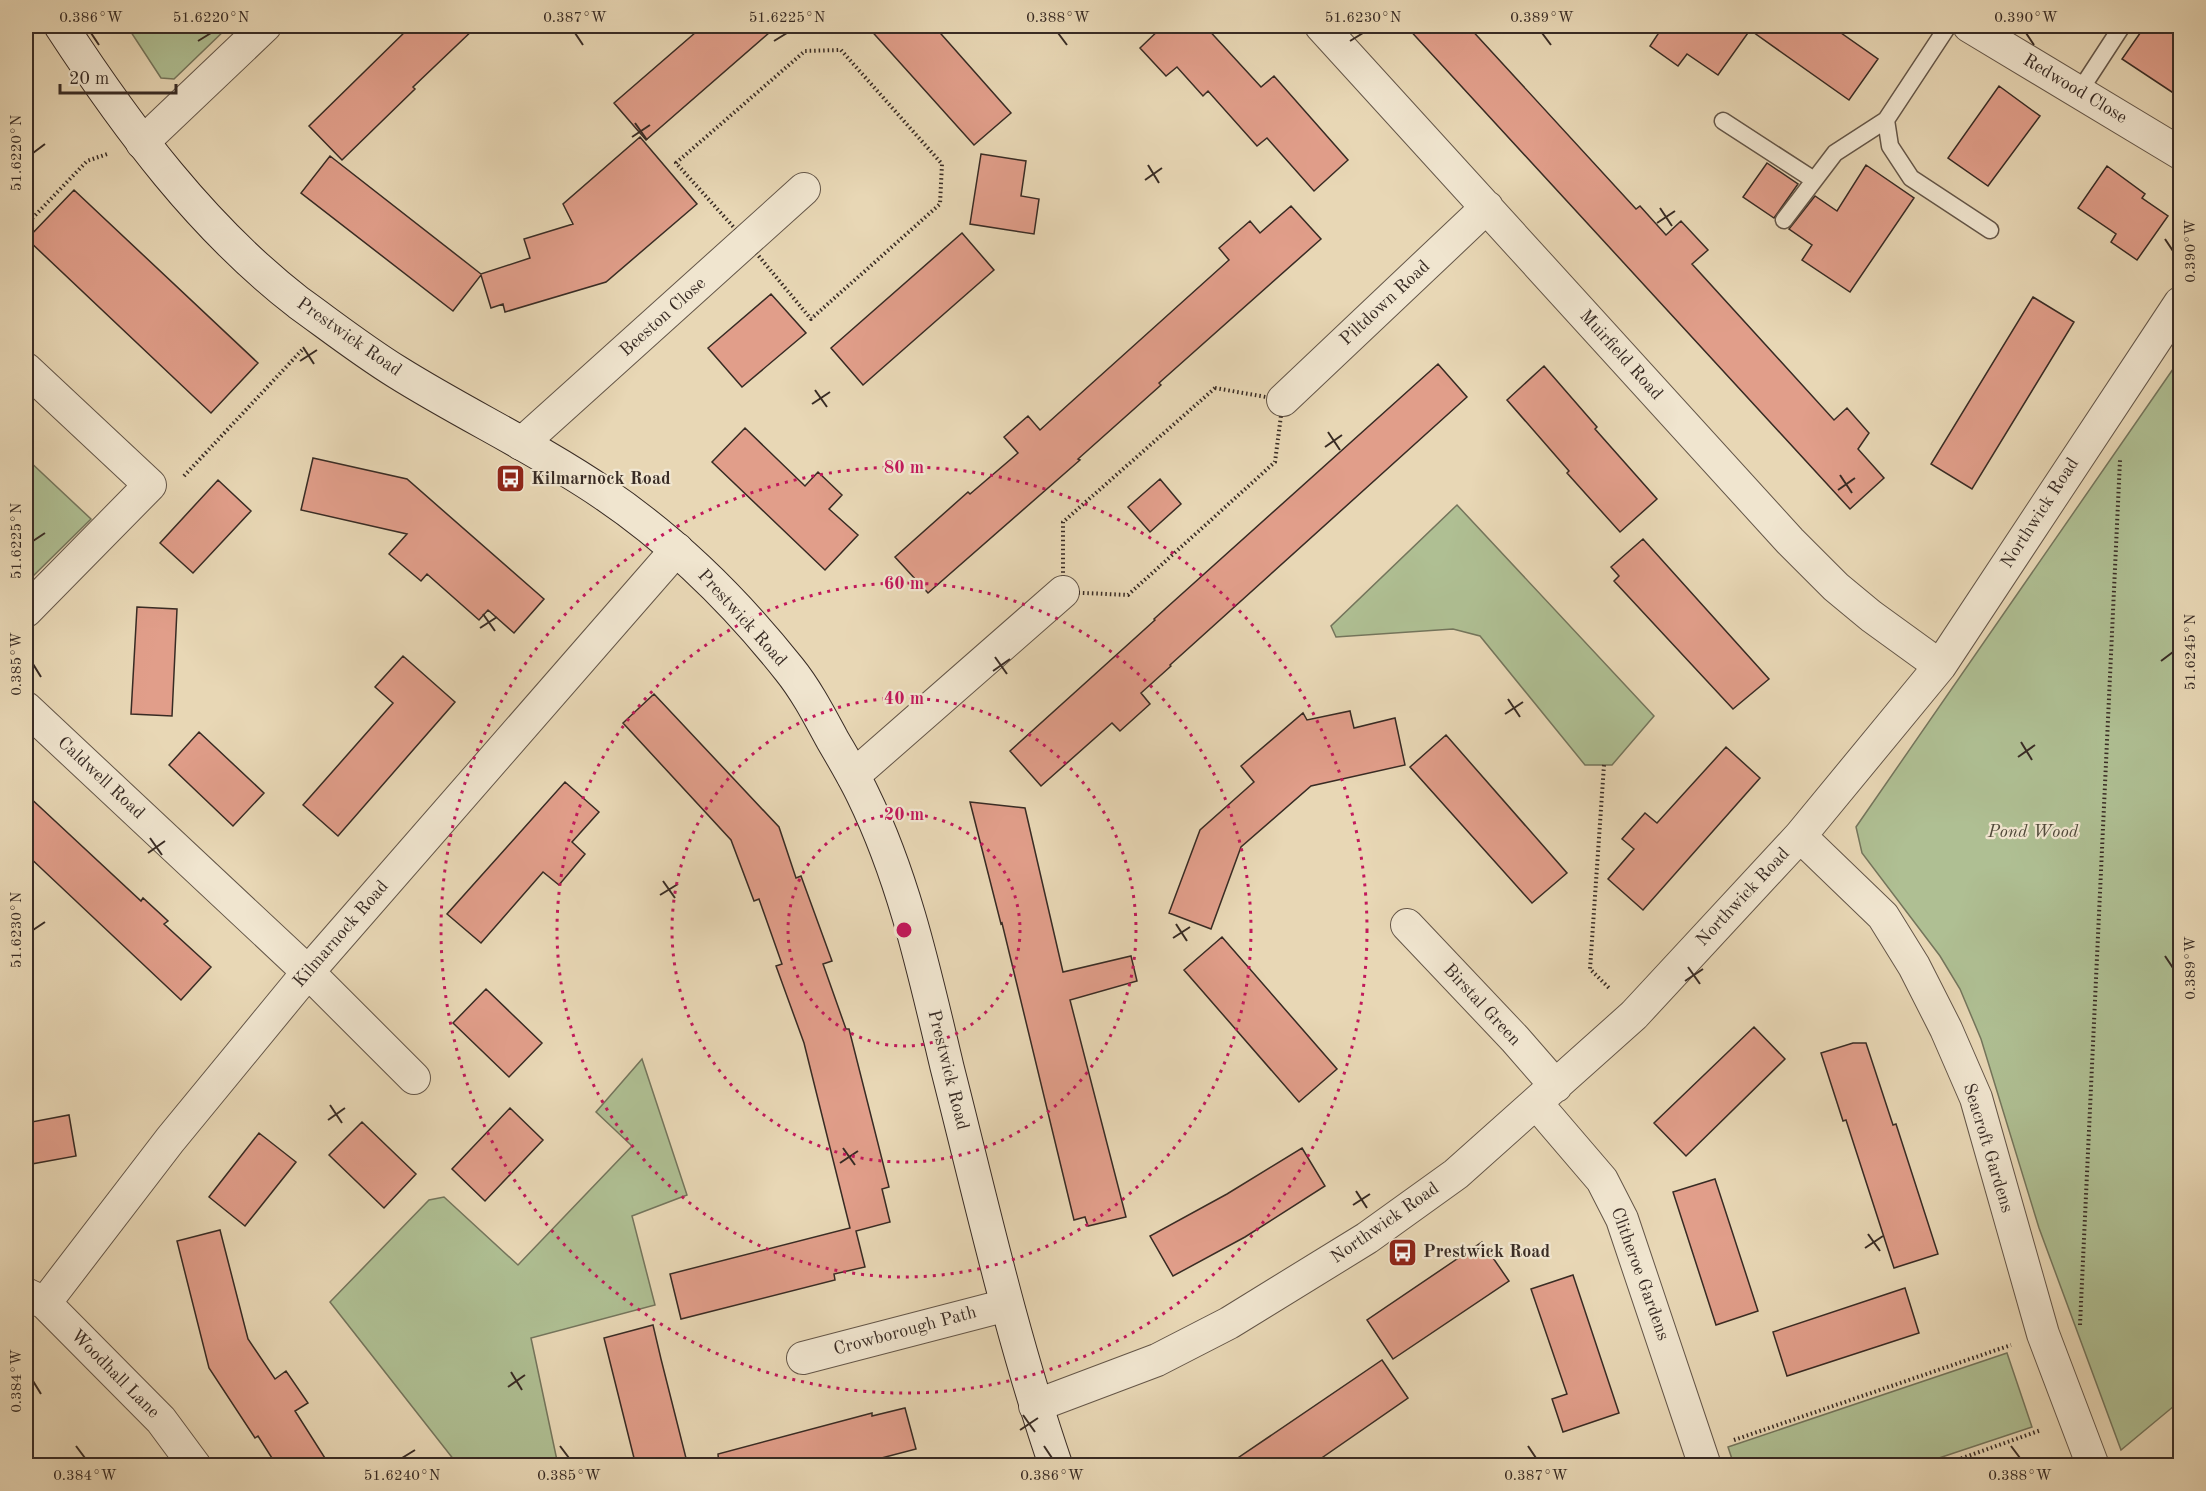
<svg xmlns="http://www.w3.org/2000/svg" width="2206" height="1491" font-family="'Old Standard TT',serif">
	<rect width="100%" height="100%" fill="#e8d7b5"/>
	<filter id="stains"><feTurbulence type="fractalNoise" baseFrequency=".00333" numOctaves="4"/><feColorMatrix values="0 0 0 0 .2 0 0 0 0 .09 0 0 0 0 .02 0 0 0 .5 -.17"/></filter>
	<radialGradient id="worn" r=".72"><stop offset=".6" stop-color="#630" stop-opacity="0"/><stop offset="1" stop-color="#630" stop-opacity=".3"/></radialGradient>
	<!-- green -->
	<path fill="#afbf93" stroke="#74755c" stroke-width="1.5" d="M127 26H229L174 79 161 78Z
		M2180 359V1401L2121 1450 2039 1228 1981 1039 1960 989 1940 956 1862 853 1856 827Z
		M26 458 91 519 26 583Z
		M1457 505 1654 716 1612 765H1585L1480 636 1453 629 1336 637 1331 626Z
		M642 1059 687 1195 632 1216 655 1305 531 1338 558 1465H458L330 1302 429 1200 444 1197 518 1265 632 1146 596 1112Z
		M2007 1353 2032 1427 1918 1465H1734L1728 1447Z"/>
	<!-- building -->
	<path fill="#e19e8a" stroke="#382b24" stroke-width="1.5" d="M411 26H477L413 87 415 89 342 160 309 126Z
		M703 26H777L646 140 614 103Z
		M867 26H934L1011 113 974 145Z
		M1163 26H1205L1261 87 1274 76 1348 160 1314 191 1267 138 1257 146 1208 91 1203 96 1177 67 1166 76 1140 48Z
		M1406 26H1468L1636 209 1640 206 1666 235 1681 221 1708 250 1692 264 1834 420 1847 408 1869 433 1858 449 1884 478 1850 509Z
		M1646 26H1831L1878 59 1849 100 1750 30 1718 75 1687 54 1678 66 1650 46 1658 34Z
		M2145 26H2161L2181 38V98L2122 59Z
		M1999 86 2040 116 1988 186 1948 158Z
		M640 137 697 204 606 282 505 312 503 304 491 308 481 275 453 311 301 193 330 156 481 274 530 258 524 239 573 224 563 204Z
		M981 154 1026 161 1021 196 1039 199 1034 234 970 224Z
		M1767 163 1798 184 1774 218 1743 197Z
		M1866 165 1914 198 1850 292 1802 260 1812 245 1789 229 1815 196 1837 211Z
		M2107 166 2145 194 2142 198 2168 216 2137 260 2111 242 2116 234 2078 208Z
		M74 190 258 363 211 413 27 239Z
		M1291 206 1321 239 1159 383 1161 385 1078 459 1080 460 928 593 895 557 968 492 970 494 1018 453 1004 437 1028 416 1040 430 1229 260 1219 248 1250 221 1260 233Z
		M962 233 994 270 863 385 831 348Z
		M771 294 806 333 742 387 708 348Z
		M2033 297 2074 322 1972 489 1931 464Z
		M1438 364 1467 397 1170 665 1171 666 1141 693 1150 704 1120 731 1112 723 1041 786 1010 751 1155 620 1154 619Z
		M1544 366 1597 427 1595 429 1657 499 1620 532 1567 473 1569 471 1507 400Z
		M745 428 805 486 818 472 842 495 829 509 858 535 825 570 712 462Z
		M313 458 407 479 544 599 514 633 488 610 479 620 427 574 421 581 389 554 407 534 301 510Z
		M1160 479 1181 504 1150 532 1128 507Z
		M218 480 251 511 193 573 160 543Z
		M1643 539 1769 679 1733 709 1614 581 1619 576 1611 567Z
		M137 607 177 609 172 716 131 714Z
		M403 656 455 702 338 836 303 805 393 703 375 687Z
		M654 694 779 827 796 878 801 876 832 961 823 964 846 1029H849L889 1187 882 1189 890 1222 856 1231 865 1267 834 1274 835 1280 681 1319 670 1274 850 1228 804 1043 776 966 782 964 759 899 754 901 731 840 623 723Z
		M1350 711 1354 728 1395 718 1405 765 1311 786 1241 847 1211 929 1169 913 1200 830 1254 782 1241 766 1303 713 1307 720Z
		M199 732 264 793 233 826 169 765Z
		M1446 735 1567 873 1532 903 1410 767Z
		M1726 747 1760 778 1643 910 1608 879 1634 849 1622 839 1645 813 1657 823Z
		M565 782 599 812 572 842 585 854 559 885 543 872 481 943 447 914Z
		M26 794 141 901 143 898 168 921 164 924 211 967 181 1000 26 854Z
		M970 802 1025 808 1063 972 1131 956 1137 981 1070 1000 1126 1217 1088 1226 1085 1217 1074 1220 1002 923 1001 924Z
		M1222 937 1337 1069 1299 1102 1184 970Z
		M486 989 542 1043 509 1077 453 1023Z
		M1754 1027 1785 1059 1686 1156 1654 1123Z
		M1853 1043H1866L1893 1125 1896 1124 1938 1254 1894 1268 1846 1120 1843 1121 1821 1053Z
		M510 1108 543 1140 485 1201 452 1169Z
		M69 1115 76 1156 26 1165V1123Z
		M362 1122 416 1174 384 1208 329 1155Z
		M259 1133 296 1162 245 1226 209 1197Z
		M1302 1148 1325 1186 1245 1237 1173 1276 1150 1236 1227 1194Z
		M1715 1179 1758 1311 1716 1325 1673 1192Z
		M220 1230 248 1339 275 1379 286 1371 308 1403 295 1411 330 1466H277L258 1436 255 1438 209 1368 177 1241Z
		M1482 1242 1509 1281 1393 1359 1367 1320Z
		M1573 1275 1619 1413 1563 1432 1552 1399 1567 1394 1531 1289Z
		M1905 1288 1919 1333 1787 1376 1773 1332Z
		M653 1325 661 1359 688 1466H636L604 1338Z
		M1382 1360 1408 1398 1310 1466H1226Z
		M905 1408 916 1449 851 1466H719L718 1454 872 1413V1416Z"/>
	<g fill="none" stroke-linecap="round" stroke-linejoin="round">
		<defs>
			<path id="lane" d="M2079 92 2122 26
				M1886 120 1890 146 1911 178 1990 230
				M1723 121 1814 180
				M1784 220 1835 153 1886 120 1948 26"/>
			<path id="street" d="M1321 26 1790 541 1836 587 1871 616 1940 666
				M1969 26 2180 153
				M142 143 265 26
				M26 369 150 485 26 611
				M1283 400 1487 207
				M521 444 804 189
				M26 708 308 972 414 1078
				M853 776 1063 592
				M1800 836 1883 916 1914 966 1946 1029 1976 1098 2043 1334 2093 1466
				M1407 925 1515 1039 1556 1086
				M1536 1103 1602 1180 1622 1219 1705 1466
				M26 1294 45 1303 161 1420 195 1466
				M45 1303 170 1140 308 972 677 549
				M803 1358 1007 1305
				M1035 1406 1157 1360 1229 1323 1367 1238 1456 1174 1634 1015 1800 836 1940 666 2180 303"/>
			<path id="secondary" d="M61 26C127 127 202 228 299 303 331 326 363 351 397 372 464 414 537 448 603 493 674 541 735 601 789 669 806 690 819 715 832 739 843 758 854 776 863 795 905 881 925 975 947 1067 981 1200 1011 1335 1056 1466"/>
		</defs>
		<!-- lane casing -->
		<use href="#lane" stroke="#645648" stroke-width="19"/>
		<!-- street casing -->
		<use href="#street" stroke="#645648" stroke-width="34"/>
		<!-- secondary casing -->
		<use href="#secondary" stroke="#382b24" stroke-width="35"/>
		<!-- path -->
		<path stroke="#382b24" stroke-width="4" stroke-dasharray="1.5 3" stroke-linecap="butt" d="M841 50 942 164 940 204 811 319 747 242 676 163 805 51Z
			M26 225 87 161 107 154
			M1215 388 1283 400 1275 462 1128 595 1063 592V522Z
			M184 476 302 350
			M1604 765 1590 969 1609 988
			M2080 1325 2120 460
			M1734 1440 2011 1345
			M1940 1466 2041 1430"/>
		<!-- lane -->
		<use href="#lane" stroke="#f0e5cf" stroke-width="16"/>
		<!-- street -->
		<use href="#street" stroke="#f0e5cf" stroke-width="32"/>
		<!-- secondary -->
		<use href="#secondary" stroke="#f0e5cf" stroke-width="33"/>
	</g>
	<!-- ticks -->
	<path fill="none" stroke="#382b24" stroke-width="2" d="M91 33 99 45M575 33 583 45M1058 33 1067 45M1542 33 1551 45M2026 33 2034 45M198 41 211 33M774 41 787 33M1350 41 1363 33M635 123 647 140M632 137 650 125M33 153 45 144M1148 165 1159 183M1145 180 1162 168M1660 208 1672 226M1657 223 1675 211M2165 239 2173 251M303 347 314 364M300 361 317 350M815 390 827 407M812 404 830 392M1328 432 1340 450M1325 447 1342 435M1840 475 1852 493M1838 490 1855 478M33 541 45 533M483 614 495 631M480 628 497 617M995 657 1007 674M2161 661 2173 652M33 664 41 677M993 671 1010 659M1508 699 1520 717M1505 714 1523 702M2021 742 2032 760M2018 757 2035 745M150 838 162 855M148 853 165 841M663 881 675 898M660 895 678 884M1176 924 1187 941M33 930 45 922M1173 938 1190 927M2165 956 2173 968M1688 967 1700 984M1685 981 1703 969M330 1105 342 1123M328 1120 345 1108M843 1148 855 1165M840 1163 858 1151M1356 1191 1367 1208M1353 1205 1370 1194M1868 1234 1880 1251M1865 1248 1883 1236M511 1372 522 1390M33 1381 41 1394M508 1387 525 1375M1023 1415 1035 1432M1020 1430 1038 1418M76 1446 85 1458M560 1446 569 1458M1044 1446 1052 1458M1528 1446 1536 1458M2011 1446 2020 1458M402 1458 415 1450"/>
	<!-- distance rings -->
	<g fill="none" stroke="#c2185b" stroke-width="3" stroke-dasharray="3 6">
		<circle cx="904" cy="930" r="116"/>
		<circle cx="904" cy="930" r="232"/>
		<circle cx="904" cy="930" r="347"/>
		<circle cx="904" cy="930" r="463"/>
	</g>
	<!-- icons -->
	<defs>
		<symbol id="bus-square" viewBox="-11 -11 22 22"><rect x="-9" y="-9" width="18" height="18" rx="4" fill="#8f2418" stroke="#f0e5cf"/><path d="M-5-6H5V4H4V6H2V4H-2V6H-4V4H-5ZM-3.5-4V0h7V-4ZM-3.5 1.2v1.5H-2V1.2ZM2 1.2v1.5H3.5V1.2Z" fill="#fff"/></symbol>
	</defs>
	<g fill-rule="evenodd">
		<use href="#bus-square" x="494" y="462" width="33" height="33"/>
		<use href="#bus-square" x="1386" y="1236" width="33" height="33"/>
	</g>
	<g text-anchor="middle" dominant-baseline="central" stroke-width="4.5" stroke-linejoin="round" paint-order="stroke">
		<!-- street labels -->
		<g font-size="18" fill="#382b24" stroke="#f0e5cf">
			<text transform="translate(2075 89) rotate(31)">Redwood Close</text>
			<text transform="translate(1385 303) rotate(-43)">Piltdown Road</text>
			<text transform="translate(663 317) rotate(-42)">Beeston Close</text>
			<text transform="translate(349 337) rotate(35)">Prestwick Road</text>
			<text transform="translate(1621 355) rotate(48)">Muirfield Road</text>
			<text transform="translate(2040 513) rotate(-57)">Northwick Road</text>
			<text transform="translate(742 618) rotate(48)">Prestwick Road</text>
			<text transform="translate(101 778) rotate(43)">Caldwell Road</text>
			<text transform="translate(1743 897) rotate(-47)">Northwick Road</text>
			<text transform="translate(341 934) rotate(-49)">Kilmarnock Road</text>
			<text transform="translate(1482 1005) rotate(47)">Birstal Green</text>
			<text transform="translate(948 1070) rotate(76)">Prestwick Road</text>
			<text transform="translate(1988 1148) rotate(73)">Seacroft Gardens</text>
			<text transform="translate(1385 1223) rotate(-35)">Northwick Road</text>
			<text transform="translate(1640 1274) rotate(70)">Clitheroe Gardens</text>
			<text transform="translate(905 1331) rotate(-15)">Crowborough Path</text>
			<text transform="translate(115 1374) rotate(45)">Woodhall Lane</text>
		</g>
		<!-- poi labels -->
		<g font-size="18" font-weight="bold" fill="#382b24" stroke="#f0e5cf" text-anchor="start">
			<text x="531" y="479">Kilmarnock Road</text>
			<text x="1423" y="1252">Prestwick Road</text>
		</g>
		<!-- park labels -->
		<g font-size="18" font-style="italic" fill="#50493a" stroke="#f0e5cf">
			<text x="2033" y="832">Pond Wood</text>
		</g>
	</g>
	<circle cx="904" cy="930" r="9" fill="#c2185b" stroke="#f0e5cf" stroke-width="3"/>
	<g font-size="18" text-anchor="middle" font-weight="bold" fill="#c2185b" stroke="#f0e5cf" stroke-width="4.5" stroke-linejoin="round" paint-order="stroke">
		<text x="904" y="473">80 m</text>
		<text x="904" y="589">60 m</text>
		<text x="904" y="704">40 m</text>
		<text x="904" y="820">20 m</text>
	</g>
	<!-- margin -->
	<rect width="2206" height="1491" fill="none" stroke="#e8d7b5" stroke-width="66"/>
	<!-- scale -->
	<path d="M60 84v9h116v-9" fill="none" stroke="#382b24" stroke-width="3"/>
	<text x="69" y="84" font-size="18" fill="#382b24" stroke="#f0e5cf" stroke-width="4.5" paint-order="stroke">20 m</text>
	<rect x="33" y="33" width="2140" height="1425" fill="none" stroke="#382b24" stroke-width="2"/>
	<g font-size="15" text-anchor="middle" fill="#382b24">
		<text x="91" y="22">0.386°W</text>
		<text x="211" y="22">51.6220°N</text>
		<text x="575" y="22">0.387°W</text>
		<text x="787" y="22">51.6225°N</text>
		<text x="1058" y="22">0.388°W</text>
		<text x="1363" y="22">51.6230°N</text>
		<text x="1542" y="22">0.389°W</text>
		<text x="2026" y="22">0.390°W</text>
		<text transform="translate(16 153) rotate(-90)" y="5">51.6220°N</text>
		<text transform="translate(2190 251) rotate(-90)" y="5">0.390°W</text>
		<text transform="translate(16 541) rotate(-90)" y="5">51.6225°N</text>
		<text transform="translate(2190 652) rotate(-90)" y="5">51.6245°N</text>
		<text transform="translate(16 664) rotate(-90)" y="5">0.385°W</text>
		<text transform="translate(16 930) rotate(-90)" y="5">51.6230°N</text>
		<text transform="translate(2190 968) rotate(-90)" y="5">0.389°W</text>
		<text transform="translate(16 1381) rotate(-90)" y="5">0.384°W</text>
		<text x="85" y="1480">0.384°W</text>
		<text x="402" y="1480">51.6240°N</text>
		<text x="569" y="1480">0.385°W</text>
		<text x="1052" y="1480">0.386°W</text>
		<text x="1536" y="1480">0.387°W</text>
		<text x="2020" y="1480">0.388°W</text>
	</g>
	<rect width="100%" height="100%" filter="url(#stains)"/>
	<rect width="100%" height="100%" fill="url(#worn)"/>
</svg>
